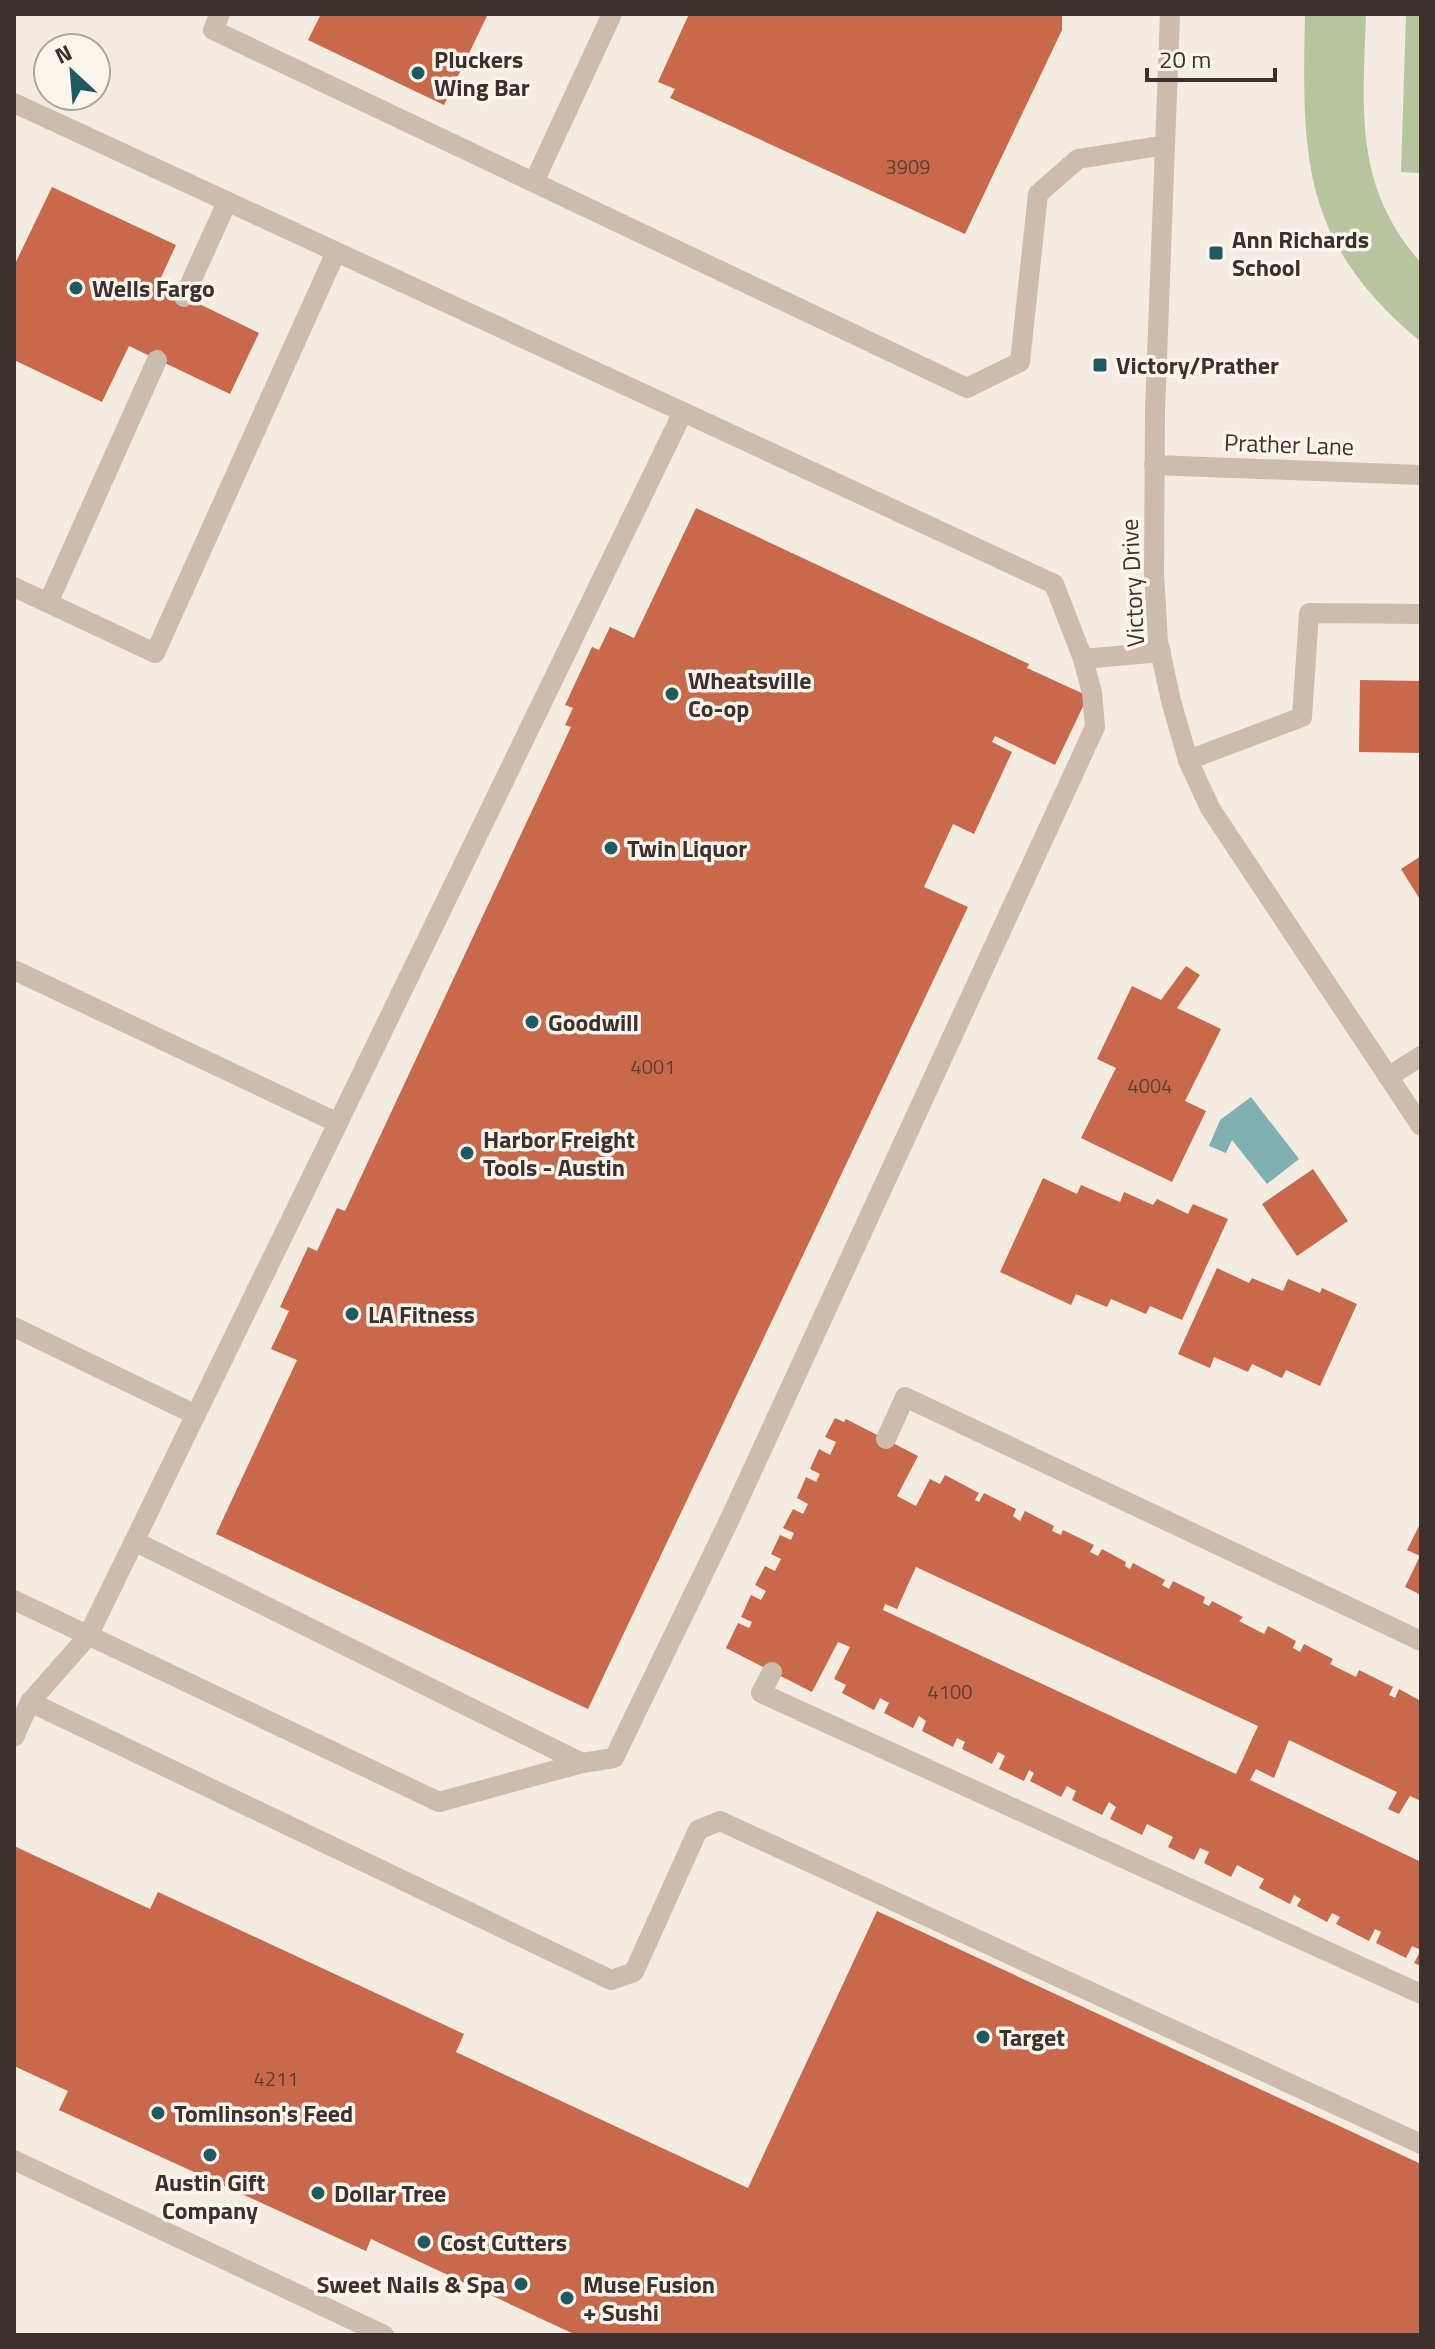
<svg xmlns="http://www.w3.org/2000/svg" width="1435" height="2349" font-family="'Titillium Web',sans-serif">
	<rect width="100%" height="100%" fill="#f4ebe1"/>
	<!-- green -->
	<path fill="#b8c4a0" d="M1305 14H1366C1363 110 1353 186 1421 263V342C1301 243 1302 158 1305 14Z
		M1406 14H1421V173L1401 172Z"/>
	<!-- water -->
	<path fill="#7fb0b2" d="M1251 1097 1299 1159 1267 1184 1232 1140 1226 1153 1209 1146 1220 1120Z"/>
	<!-- building -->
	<path fill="#c8694b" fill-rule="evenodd" d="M321 14H488L444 105 308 40Z
		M689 14H1062V30L965 234 670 98 675 89 658 82Z
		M52 187 176 245 158 284 259 333 230 394 129 346 102 402 14 360V266Z
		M696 508 1029 664 1027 668 1088 696 1055 765 995 736 992 742 1012 752 974 834 953 824 924 887 968 907 588 1709 216 1534 297 1360 271 1349 289 1311 280 1307 308 1247 317 1251 337 1208 345 1211 571 727 565 725 573 708 565 705 592 647 599 650 610 627 634 638Z
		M1360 680 1421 681V753L1359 752Z
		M1421 856V901L1401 869Z
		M1186 966 1200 975 1177 1008 1221 1029 1185 1101 1206 1111 1172 1182 1081 1138 1116 1068 1097 1059 1132 986 1161 1000Z
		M1313 1169 1348 1221 1297 1256 1262 1204Z
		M1043 1178 1077 1194 1081 1185 1120 1202 1124 1192 1153 1205 1157 1199 1188 1214 1193 1204 1228 1219 1182 1320 1150 1306 1146 1314 1111 1299 1107 1307 1076 1294 1071 1305 1000 1272Z
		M1217 1268 1249 1283 1252 1278 1283 1291 1288 1279 1320 1293 1322 1288 1357 1304 1320 1386 1286 1370 1282 1378 1252 1364 1248 1372 1214 1357 1210 1368 1178 1354Z
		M835 1418 844 1422 846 1419 918 1456 897 1496 916 1506 930 1479 940 1484 945 1475 979 1493 975 1500 979 1502 984 1493 1016 1509 1013 1516 1020 1521 1025 1511 1054 1526 1052 1531 1061 1535 1063 1530 1094 1545 1090 1552 1098 1556 1102 1549 1126 1562 1125 1566 1130 1569 1133 1563 1165 1580 1162 1585 1169 1589 1173 1581 1205 1597 1203 1603 1209 1606 1212 1601 1243 1617 1239 1621 1264 1634 1268 1626 1296 1641 1293 1648 1300 1652 1304 1644 1333 1659 1330 1664 1356 1677 1359 1670 1393 1687 1389 1695 1395 1698 1399 1689 1421 1701V1801L1410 1796 1399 1814 1388 1809 1397 1792 1289 1740 1274 1778 1256 1769 1250 1780 1421 1862V1966L1414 1963 1421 1950 1412 1946 1406 1958 1376 1943 1381 1932 1375 1929 1369 1941 1336 1924 1340 1917 1332 1913 1327 1922 1297 1906 1301 1899 1294 1895 1290 1904 1259 1888 1264 1879 1237 1865 1231 1877 1204 1863 1209 1852 1200 1848 1194 1860 1168 1847 1173 1837 1147 1824 1142 1835 1110 1819 1116 1807 1109 1802 1102 1815 1072 1800 1076 1791 1067 1786 1061 1797 1030 1781 1034 1773 1029 1770 1024 1781 999 1769 1005 1756 998 1752 992 1764 962 1749 965 1742 957 1738 953 1747 922 1731 926 1721 919 1716 913 1728 884 1713 889 1703 880 1698 874 1710 842 1693 846 1685 834 1679 850 1647 838 1642 812 1692 726 1648 738 1623 749 1628 752 1622 741 1617 751 1595 761 1600 766 1591 755 1585 765 1566 775 1571 781 1559 771 1554 780 1535 791 1540 794 1533 783 1528 793 1509 803 1514 808 1504 797 1498 806 1477 816 1482 820 1474 810 1469 819 1449 830 1455 836 1442 825 1437ZM916 1567 1258 1726 1236 1774 883 1610 885 1604 897 1609Z
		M1421 1522V1595L1405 1587 1420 1556 1407 1550Z
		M14 1846 150 1909 158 1892 464 2034 456 2052 748 2188 877 1911 1421 2164V2335H576L371 2239 366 2251 59 2110 68 2091 14 2066Z"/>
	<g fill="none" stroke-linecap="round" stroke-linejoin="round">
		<!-- service -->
		<path stroke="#cdbbac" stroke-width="20" d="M220 14 213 30 967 388 1020 362 1038 194 1078 159 1165 145
			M14 103 683 412
			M534 182 612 14
			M184 297 227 202
			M14 587 155 653 336 252
			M48 603 157 360
			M1188 760 1302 717 1309 613 1421 614
			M14 970 338 1123 683 412 1054 584 1083 659 1161 652
			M1388 1077 1421 1056
			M14 1327 196 1415
			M886 1439 905 1397 1421 1641
			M134 1541 582 1763 614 1758 727 1525 1095 727 1092 693 1083 659
			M14 1600 439 1802 582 1763
			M772 1672 761 1693 1421 1994
			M30 1702 611 1980 634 1972 698 1830 720 1821 1421 2144
			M14 1737 30 1702 88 1636 338 1123
			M14 2160 384 2335"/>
		<!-- minor -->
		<path stroke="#cdbbac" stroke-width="20" d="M1154 465 1421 475"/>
		<!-- tertiary -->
		<path stroke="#cdbbac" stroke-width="20" d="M1170 14 1155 410 1154 574 1158 641 1171 701 1188 760 1210 808 1421 1126"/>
	</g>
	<!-- markers -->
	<g fill="#1f5a5e" stroke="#fbf5ee" stroke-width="3">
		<circle cx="418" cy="73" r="8"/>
		<rect x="1208" y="245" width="16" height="16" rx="4"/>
		<circle cx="76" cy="288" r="8"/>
		<rect x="1092" y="357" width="16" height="16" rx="4"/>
		<circle cx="672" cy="694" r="8"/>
		<circle cx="611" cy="848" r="8"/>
		<circle cx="532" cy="1022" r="8"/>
		<circle cx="467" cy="1153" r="8"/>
		<circle cx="352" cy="1314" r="8"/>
		<circle cx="983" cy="2037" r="8"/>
		<circle cx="158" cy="2113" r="8"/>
		<circle cx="210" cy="2155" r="8"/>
		<circle cx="318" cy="2193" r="8"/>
		<circle cx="424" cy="2242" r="8"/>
		<circle cx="521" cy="2284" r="8"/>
		<circle cx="567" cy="2298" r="8"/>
	</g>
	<g text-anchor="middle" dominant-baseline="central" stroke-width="7" stroke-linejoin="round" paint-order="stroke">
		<!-- number labels -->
		<g font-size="20" fill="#5e3e33">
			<text x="908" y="166">3909</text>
			<text x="653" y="1066">4001</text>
			<text x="1150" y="1085">4004</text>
			<text x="950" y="1691">4100</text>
			<text x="276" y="2078">4211</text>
		</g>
		<!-- poi labels -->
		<g font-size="24" font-weight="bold" fill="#3b302b" stroke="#fbf5ee" text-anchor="start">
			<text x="434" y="59">Pluckers<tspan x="434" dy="28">Wing Bar</tspan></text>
			<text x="1232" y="239">Ann Richards<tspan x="1232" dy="28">School</tspan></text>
			<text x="92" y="288">Wells Fargo</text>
			<text x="1116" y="365">Victory/Prather</text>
			<text x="688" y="680">Wheatsville<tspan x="688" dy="28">Co-op</tspan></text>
			<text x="627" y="848">Twin Liquor</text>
			<text x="548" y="1022">Goodwill</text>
			<text x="483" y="1139">Harbor Freight<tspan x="483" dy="28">Tools - Austin</tspan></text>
			<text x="368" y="1314">LA Fitness</text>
			<text x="999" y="2037">Target</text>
			<text x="174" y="2113">Tomlinson's Feed</text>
			<text x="210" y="2182" text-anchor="middle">Austin Gift<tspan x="210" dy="28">Company</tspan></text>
			<text x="334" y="2193">Dollar Tree</text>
			<text x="440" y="2242">Cost Cutters</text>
			<text x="505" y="2284" text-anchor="end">Sweet Nails &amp; Spa</text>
			<text x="583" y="2284">Muse Fusion<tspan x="583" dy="28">+ Sushi</tspan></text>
		</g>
		<!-- street labels -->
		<g font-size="24" fill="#3b302b" stroke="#fbf5ee">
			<text transform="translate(1289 444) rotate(2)">Prather Lane</text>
			<text transform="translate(1132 583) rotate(-93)">Victory Drive</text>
		</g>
	</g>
	<!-- border -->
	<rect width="1435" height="2349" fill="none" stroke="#3b302b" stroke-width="32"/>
	<!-- north arrow -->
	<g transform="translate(72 72) rotate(334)"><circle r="38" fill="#fbf5ee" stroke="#aea6a0" stroke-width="2"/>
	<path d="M0-6L14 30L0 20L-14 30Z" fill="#1f5a5e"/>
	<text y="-12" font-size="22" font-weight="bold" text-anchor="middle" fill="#3b302b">N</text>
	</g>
	<!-- scale -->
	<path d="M1147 68v12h128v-12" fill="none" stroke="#3b302b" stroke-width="4"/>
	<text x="1159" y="68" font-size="24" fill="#3b302b" stroke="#fbf5ee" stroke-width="6" paint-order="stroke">20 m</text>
</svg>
